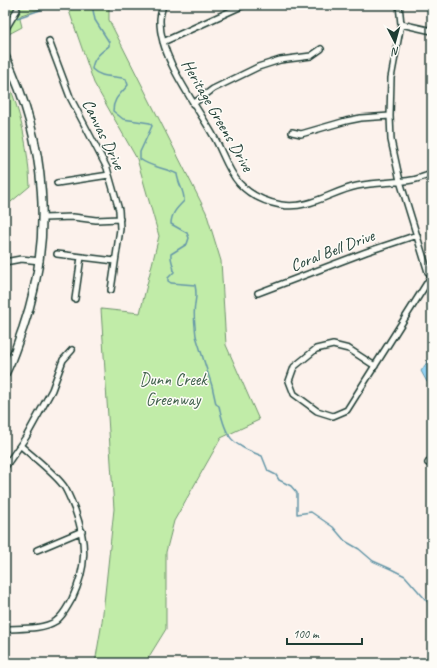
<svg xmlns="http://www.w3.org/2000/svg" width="437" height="668" viewBox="0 0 437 668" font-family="Caveat,sans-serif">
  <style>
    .green { fill: #c1eca8; stroke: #70946e }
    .water { fill: #93d3f5; stroke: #6597a8 }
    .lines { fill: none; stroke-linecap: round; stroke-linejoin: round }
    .stream { stroke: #6597a8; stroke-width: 1.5 }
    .street-casing { stroke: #1f3d34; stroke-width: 8 }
    .secondary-casing { stroke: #1f3d34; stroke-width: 10 }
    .street { stroke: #fdfcf7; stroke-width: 5 }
    .secondary { stroke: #fdfcf7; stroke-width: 7 }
    .labels { text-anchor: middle; stroke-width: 3; stroke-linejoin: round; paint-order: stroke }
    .street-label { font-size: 17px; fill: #1f3d34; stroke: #fdfcf7 }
    .park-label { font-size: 17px; fill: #3f604b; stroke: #fdfcf7 }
  </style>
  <rect width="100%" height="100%" fill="#fcf2ec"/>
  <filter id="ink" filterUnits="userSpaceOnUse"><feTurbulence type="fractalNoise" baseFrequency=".025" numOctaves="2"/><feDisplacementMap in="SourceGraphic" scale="8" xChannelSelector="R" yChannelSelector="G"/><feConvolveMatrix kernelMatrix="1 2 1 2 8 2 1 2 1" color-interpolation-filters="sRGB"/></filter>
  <g filter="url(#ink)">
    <path class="green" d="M5 5H52L21 15 20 19 22 27 7 35 5 39Z
      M67 5H109V20L206 212 221 261 226 345 259 420 221 438 174 521 166 552V629L145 663H95L102 622 114 509 101 309 140 313 159 236 137 159 94 83Z
      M5 75C21 111 28 147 30 186L5 207Z"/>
    <path class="water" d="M432 355V383L427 382 421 371Z"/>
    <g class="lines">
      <path class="stream" d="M92 5 95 20 109 42V46C100 53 93 58 92 69 102 79 114 75 126 79L128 85C121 94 113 98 113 111L123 119 150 123 152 126 140 152V159C150 167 165 168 177 174 178 184 185 192 184 201 177 208 171 214 171 224L187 233 189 238 187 244 171 254C170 260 174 265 174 272L168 278V281L171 283 195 285C197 295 196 295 195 304 193 314 195 326 196 336L212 386 216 404 219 406C226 439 231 444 262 456L268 471 276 475 279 480 291 486 297 493V514L311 512 333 527 345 541 359 549 373 561 391 569 405 576 432 607
        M14 19 55 5"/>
      <defs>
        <path id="street" d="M163 5C162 10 160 15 160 20 159 57 195 103 213 135 222 150 227 169 239 183 250 195 265 202 281 205 309 210 332 191 357 186 375 182 394 183 412 180 418 179 425 176 432 174
          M399 5 401 24 391 78 390 116 391 140 400 181 428 272 432 275
          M401 24 432 31
          M5 30 17 10
          M49 41 70 97 107 168 119 210 120 229 111 290
          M163 42 244 5
          M193 104 213 89 258 67 280 60 311 56 321 49
          M292 132 301 134 346 121 361 118 390 116
          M57 183 109 175
          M43 218 73 217 96 220 120 219
          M57 254 115 261
          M5 262 21 259 40 261
          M258 293 366 252 417 235
          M75 299 81 257
          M375 366 349 349 333 345 316 349 294 367 289 381 294 394 317 411 333 416 347 410 432 275
          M428 463 432 457
          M5 467 26 437 52 390 63 360 72 350
          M37 550 82 531
          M5 629C21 628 42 630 56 621 64 615 67 607 72 599 87 567 87 543 75 510 72 503 69 495 65 488 58 476 32 456 21 446"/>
        <path id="secondary" d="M5 56C47 143 54 238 23 328 17 344 13 359 5 374"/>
      </defs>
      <use href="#street" class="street-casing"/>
      <use href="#secondary" class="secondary-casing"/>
      <use href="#street" class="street"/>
      <use href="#secondary" class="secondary"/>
    </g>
  </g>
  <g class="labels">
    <g class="street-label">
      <text transform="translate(218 115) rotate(60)" y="6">Heritage Greens Drive</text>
      <text transform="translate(104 134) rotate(64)" y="6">Canvas Drive</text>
      <text transform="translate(332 250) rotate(-21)" y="6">Coral Bell Drive</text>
    </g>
    <g class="park-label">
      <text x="173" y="385">Dunn Creek<tspan x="173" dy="20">Greenway</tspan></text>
    </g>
  </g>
  <rect width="437" height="668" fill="none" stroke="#fdfcf7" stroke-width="20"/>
  <rect x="10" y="10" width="417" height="648" fill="none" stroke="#1f3d34" stroke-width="1.5" filter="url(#ink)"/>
  <g transform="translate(395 42) rotate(174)" stroke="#fdfcf7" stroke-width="3" paint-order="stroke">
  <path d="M0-3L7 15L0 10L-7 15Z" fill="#1f3d34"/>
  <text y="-6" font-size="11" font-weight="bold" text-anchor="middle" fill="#1f3d34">N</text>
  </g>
  <path d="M287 638v6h75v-6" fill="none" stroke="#1f3d34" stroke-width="2"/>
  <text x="293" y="638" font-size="12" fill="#1f3d34" stroke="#fdfcf7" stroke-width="3" paint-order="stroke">100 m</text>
</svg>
